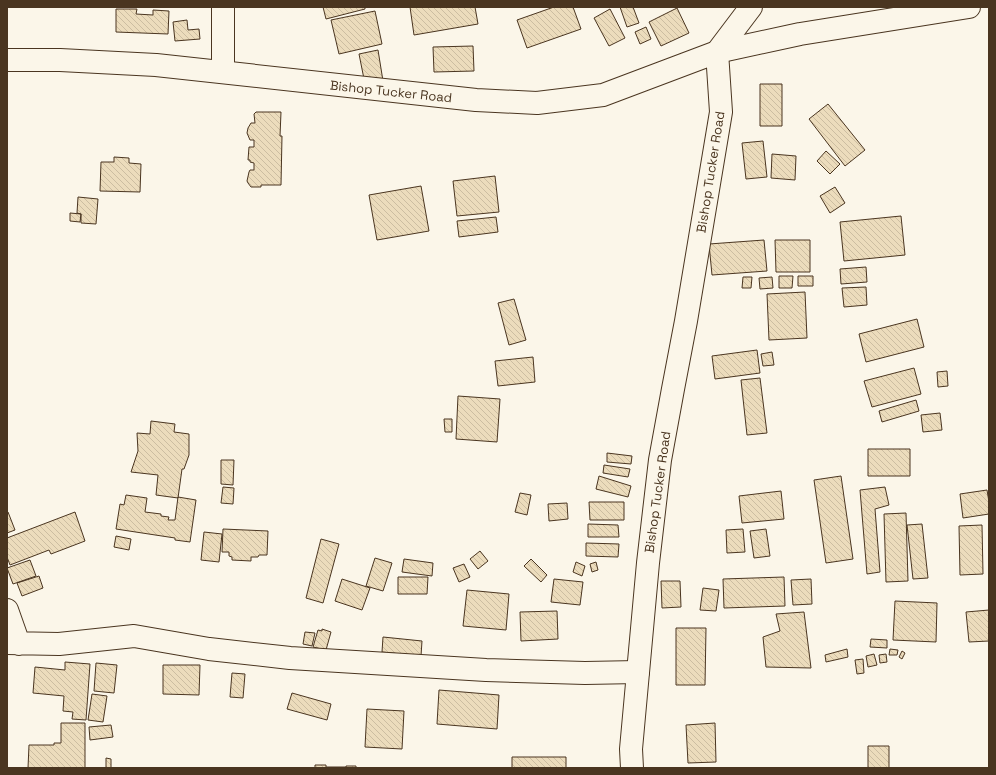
<svg xmlns="http://www.w3.org/2000/svg" width="996" height="775" viewBox="0 0 996 775" font-family="'Space Grotesk',sans-serif">
  <style>
    .building { fill: url(#building-back-hatch); stroke: #4a3520 }
    .lines { fill: none; stroke-linecap: round; stroke-linejoin: round }
    .minor-casing { stroke: #4a3520; stroke-width: 24 }
    .major-casing { stroke: #4a3520; stroke-width: 24 }
    .minor { stroke: #fbf6e9; stroke-width: 22 }
    .major { stroke: #fbf6e9; stroke-width: 22 }
    .labels { text-anchor: middle; stroke-width: 3; stroke-linejoin: round; paint-order: stroke }
    .street-label { font-size: 13px; fill: #4a3520; stroke: #fbf6e9 }
  </style>
  <defs>
    <pattern id="building-back-hatch" width="6" height="6" patternUnits="userSpaceOnUse"><rect width="6" height="6" fill="#ecdcbc"/><path d="M-1 5l2 2M0 0l6 6M5-1l2 2" fill="none" stroke="#ccbda1"/></pattern>
  </defs>
  <rect width="100%" height="100%" fill="#fbf6e9"/>
  <path class="building" d="M323 7H365V9L326 19Z
    M410 7H475L478 24 414 35Z
    M554 7H573L581 29 527 48 517 20Z
    M620 7H633L639 23 627 27Z
    M677 8 689 33 661 46 649 22Z
    M116 9H137L136 14 153 15V10L169 11 168 34 116 32Z
    M610 9 625 38 609 46 594 18Z
    M375 11 382 44 339 54 331 20Z
    M187 20 188 30 199 29 200 39 175 41 173 22Z
    M646 27 651 39 640 44 635 32Z
    M473 46 474 71 434 72 433 47Z
    M378 50 383 81 365 84 359 54Z
    M760 84H782V126H760Z
    M828 104 865 150 845 166 809 119Z
    M256 112H281L280 136H282L281 185H261V187H251L248 183 247 181 249 172 250 170H254V163L250 162V160H248L249 147H254V140H250L247 133 248 128 251 123H255L254 114Z
    M763 141 767 177 746 179 742 143Z
    M826 151 840 164 830 174 817 161Z
    M772 154 796 156 795 180 771 178Z
    M114 157 129 158V163L141 164 140 192 100 191 101 162H114Z
    M495 176 499 212 457 216 453 181Z
    M421 186 429 231 377 240 369 195Z
    M835 187 845 203 830 213 820 196Z
    M78 197 98 199 96 224 81 223V214L77 213Z
    M70 213 81 214 80 222 70 221Z
    M901 216 905 255 844 261 840 222Z
    M496 217 498 232 459 237 457 221Z
    M764 240 767 271 712 275 709 244Z
    M775 240H810V272H776Z
    M866 267 867 282 841 284 840 269Z
    M779 276H793L792 288H779Z
    M798 276H813V286H798Z
    M743 277H752L751 288H742Z
    M772 277 773 288 760 289 759 278Z
    M866 287 867 305 844 307 842 288Z
    M805 292 807 338 769 340 767 294Z
    M514 299 526 340 509 345 498 303Z
    M917 319 924 347 866 362 859 334Z
    M757 350 760 373 715 379 712 356Z
    M772 352 774 365 763 366 761 354Z
    M533 357 535 382 498 386 495 361Z
    M914 368 921 394 872 407 864 381Z
    M947 371 948 386 938 387 937 372Z
    M760 378 767 433 747 435 741 380Z
    M458 396 500 399 497 442 456 439Z
    M916 400 919 411 882 422 879 411Z
    M940 413 942 430 923 432 921 415Z
    M444 419H452V432H445Z
    M151 421 175 424 174 432 189 434V455L184 469H182L178 498 156 495 158 475 131 472 138 451 137 433 150 434Z
    M868 449H910V476H868Z
    M607 453 632 456 631 464 607 462Z
    M221 460H234L233 485 221 484Z
    M604 465 630 469 628 477 603 473Z
    M599 476 631 486 628 497 596 489Z
    M841 476 853 559 826 563 814 480Z
    M223 487 234 488 233 504 221 503Z
    M885 487 889 505 875 509 880 572 867 574 860 490Z
    M987 490 989 502V514L963 518 960 494Z
    M781 491 784 519 742 523 739 496Z
    M520 493 531 495 527 515 515 512Z
    M126 495 147 498 145 512 161 514V516L169 517 168 520H175L178 497 196 500 190 542 175 540V538L116 529 120 504 124 505Z
    M589 502H624V520H590Z
    M567 503 568 519 549 521 548 504Z
    M8 512 15 530 7 533V513Z
    M75 512 85 541 51 554 49 550 10 565 7 557V538Z
    M906 513 908 581 886 582 884 514Z
    M588 524 618 525 619 537H588Z
    M922 524 928 578 913 579 907 525Z
    M982 525 983 574 960 575 959 526Z
    M223 529 268 531 267 555H259L258 557H251V561L232 560V557L229 556V552H222Z
    M743 529 745 552 727 553 726 530Z
    M766 529 770 556 754 558 750 531Z
    M204 532 222 534 219 562 201 560Z
    M116 536 131 539 129 550 114 547Z
    M321 539 339 544 323 603 306 598Z
    M586 543 619 544 618 557 586 556Z
    M480 551 488 561 478 569 470 559Z
    M375 558 392 563 383 591 366 586Z
    M404 559 433 563 432 576 402 572Z
    M531 559 547 575 541 582 524 566Z
    M30 560 36 576 13 584 7 568Z
    M576 562 585 566 582 576 573 572Z
    M596 562 598 570 592 572 590 564Z
    M464 564 470 577 459 582 453 568Z
    M39 576 43 588 22 596 17 583Z
    M398 577H428L427 594H398Z
    M784 577 785 606 724 608 723 579Z
    M342 579 370 588 362 610 335 601Z
    M554 579 583 582 580 605 551 602Z
    M811 579 812 604 793 605 791 580Z
    M661 581H680L681 607 662 608Z
    M703 588 719 590 716 611 700 610Z
    M467 590 509 594 506 630 463 626Z
    M895 601 937 603 936 642 893 640Z
    M989 610V641L969 642 966 612Z
    M557 611 558 639 521 641 520 612Z
    M804 612 811 668 766 667 763 637 780 631 776 614Z
    M676 628H706L705 685H676Z
    M322 629 331 632 326 650 313 647 318 630 322 631Z
    M305 632 315 633 312 646 303 644Z
    M383 637 422 641 421 656 382 652Z
    M871 639 887 640V648L870 647Z
    M847 649 848 657 826 662 825 655Z
    M890 649 898 650 897 655H889Z
    M902 651 905 653 902 659 899 657Z
    M874 654 877 665 868 667 866 656Z
    M886 654 887 662 880 663 879 655Z
    M863 659 864 673 857 674 855 660Z
    M65 662 90 664 86 720 72 719 73 712 63 711 64 696 33 693 35 667 65 670Z
    M96 663 117 665 114 693 94 691Z
    M163 665H200L199 695 163 694Z
    M232 673 245 674 243 698 230 697Z
    M439 690 499 695 497 729 437 724Z
    M292 693 331 704 327 720 287 709Z
    M92 694 107 696 103 722 88 720Z
    M367 709 404 711 402 749 365 747Z
    M61 723H85V768H28L29 745H54V743H61Z
    M715 723 716 762 688 763 686 725Z
    M111 725 113 737 90 740 89 727Z
    M868 746H889V768H868Z
    M512 757H566V768H512Z
    M106 758 111 759V768H106Z
    M315 765H326V767H346V766H356V768H315Z"/>
  <g class="lines">
    <defs>
      <path id="minor" d="M717 52 800 34 969 7
        M223 72V7
        M7 610 19 644
        M7 643 59 644 134 636 209 649 290 658 486 670 585 673 638 672"/>
      <path id="major" d="M717 52 751 7
        M7 60H60L156 65 476 100 537 103 603 95 717 52
        M632 768 631 749 648 563 660 460 673 389 686 321 721 112 717 52"/>
    </defs>
    <use href="#minor" class="minor-casing"/>
    <use href="#major" class="major-casing"/>
    <use href="#minor" class="minor"/>
    <use href="#major" class="major"/>
  </g>
  <g class="labels">
    <g class="street-label">
      <text transform="translate(391 91) rotate(6)" y="5">Bishop Tucker Road</text>
      <text transform="translate(710 172) rotate(-81)" y="5">Bishop Tucker Road</text>
      <text transform="translate(657 492) rotate(-82)" y="5">Bishop Tucker Road</text>
    </g>
  </g>
  <rect width="996" height="775" fill="none" stroke="#4a3520" stroke-width="16"/>
</svg>
